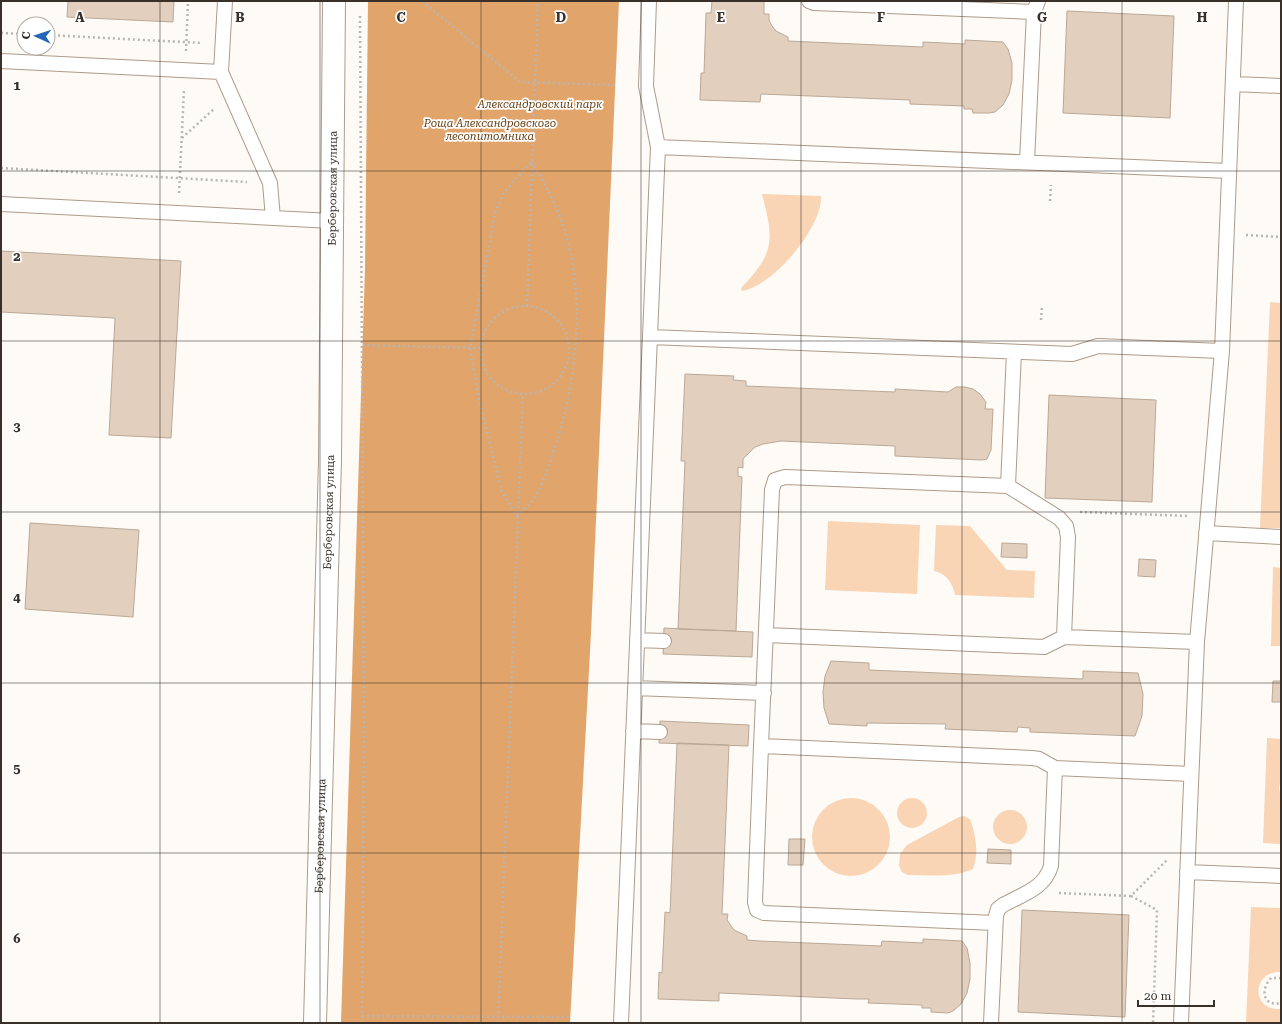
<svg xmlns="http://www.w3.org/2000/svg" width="1282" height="1024" viewBox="0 0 1282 1024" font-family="'Roboto Serif',serif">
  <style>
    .green { fill: #f9d5b5 }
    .forest { fill: #e1a56c }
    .building { fill: #e3cfbd; stroke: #bba897 }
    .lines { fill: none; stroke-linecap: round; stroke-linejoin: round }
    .service-casing { stroke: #ae9b8a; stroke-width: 16 }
    .tertiary-casing { stroke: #ae9b8a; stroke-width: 24 }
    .path { stroke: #bab5b0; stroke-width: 2.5; stroke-dasharray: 2 3; stroke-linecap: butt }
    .service { stroke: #fff; stroke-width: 14 }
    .tertiary { stroke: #fff; stroke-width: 22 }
    .grid { fill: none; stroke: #383029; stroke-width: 1; stroke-opacity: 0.55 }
    .labels { text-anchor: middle; stroke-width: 3.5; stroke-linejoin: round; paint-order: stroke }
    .park-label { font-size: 11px; font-style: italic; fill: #663e13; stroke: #fff }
    .street-label { font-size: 11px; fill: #383029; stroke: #fff }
    .grid-label { font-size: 13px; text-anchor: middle; font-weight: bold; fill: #383029; stroke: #fff; stroke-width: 3.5; stroke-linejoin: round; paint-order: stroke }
  </style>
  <rect width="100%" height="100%" fill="#fefaf6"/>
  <path class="green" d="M762 194 821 196C823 227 773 286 742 291L741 288C775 253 774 240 762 194Z
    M1270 302 1281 303V528H1260Z
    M828 521 920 525 917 594 825 590Z
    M936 525 970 526 1007 570 1035 571 1034 598 955 595C952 582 947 574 934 571Z
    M1273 567 1281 568V646H1271Z
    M1267 738 1281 739V780L1279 788 1281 797V844L1263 843Z
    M897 813a15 15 0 1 1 30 0a15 15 0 1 1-30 0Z
    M812 837a39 39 0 1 1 78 0a39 39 0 1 1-78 0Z
    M993 827a17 17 0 1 1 34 0a17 17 0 1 1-34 0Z
    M964 816 970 819C976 835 979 853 973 869 954 878 929 875 908 875L902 872 899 866 900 854 907 845 959 817Z
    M1251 907 1281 908V972C1251 971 1251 1011 1281 1009V1023H1246Z"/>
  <path class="forest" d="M368 1H619L591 633 570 1023H341L365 268Z"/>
  <path class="building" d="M68 1H174L173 22 67 17Z
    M712 1H764V14H769V20L772 26 776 31 788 37V41L923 47V42L965 44V40L1003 42 1008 49 1012 63V80L1009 94 1003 105 995 112 989 113H973L972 109H964V106L910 104V100L761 94 760 102 700 100 701 73H704L706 13H711Z
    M1067 11 1174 16 1170 118 1063 113Z
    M1 251 181 261 171 438 109 435 115 318 1 312Z
    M685 374 734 376 733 380 746 381V386L895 392V389L948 392 956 387H965L973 389 980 394 986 402 985 409H993L991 450 987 459 982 460 895 456V446L781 441 763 444 755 447 743 459V468L738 467V476L742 477 736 631 678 629 685 461H681Z
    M1049 395 1156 400 1152 502 1045 498Z
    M30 523 139 530 133 617 25 609Z
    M1002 543 1027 544V558L1001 557Z
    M1139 559 1156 560 1155 577 1138 576Z
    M664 628 753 632 752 657 663 654Z
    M831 661 869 663V670L1083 679V671L1138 673 1143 694 1142 716 1135 736 1030 732V728L1018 727 1017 732 945 729 946 724 867 723V726L829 724 824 708 823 692 825 676Z
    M1273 681H1281V702H1272Z
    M660 721 749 725 748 746 659 743Z
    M677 743 729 745 722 914H728L727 920 734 930 747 936V940L760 941 881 946 882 941 923 943V939L962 941 967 948 970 963V979L967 993 961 1004 953 1011 948 1013 931 1012V1008H922V1005L868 1003 869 999H857L719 993V1001L658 999 659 972 662 973 665 912 670 913Z
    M789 839H805L803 865H788Z
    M988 849 1011 850V864L987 863Z
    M1022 910 1129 915 1125 1017 1018 1012Z"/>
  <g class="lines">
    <defs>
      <path id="service" d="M225 1 221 72 270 183 273 218
        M809 1 814 3 1034 12
        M1 61 221 72
        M1233 84 1281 86
        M658 147 1229 171
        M1027 162 1034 12 1038 1
        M1 204 332 221
        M650 337 1072 354 1098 346 1222 351
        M1008 486 1059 518 1066 526 1068 537 1064 637 1197 642
        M1206 533 1281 537
        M766 635 1044 647 1064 637
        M637 640 664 641
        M635 688 764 693
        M633 731 660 732
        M761 746 772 490 775 480 785 477 1008 486 1014 352
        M1187 872 1281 876
        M995 923 764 913 757 910 755 902 761 746 1032 758 1039 759 1055 768
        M621 1023 658 147 646 86 649 1
        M991 1023 996 916 998 909 1003 905C1023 894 1044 889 1051 866L1055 768 1191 774
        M1181 1023 1197 642 1222 351 1236 1"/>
      <g id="tertiary">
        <path id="s1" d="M315 1023 330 460 334 1"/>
      </g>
    </defs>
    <use href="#service" class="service-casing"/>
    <use href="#tertiary" class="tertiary-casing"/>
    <path class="path" d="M422 1 520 82 617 85
      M360 16 364 718 362 1023
      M1 33 24 34
      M48 35 202 43
      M186 51 188 1
      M182 138 215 108
      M531 162C547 186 559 210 567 238 586 310 575 388 552 456 547 469 541 491 532 501 528 506 522 511 517 516L502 492 479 400 470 349 496 210 505 191Z
      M1 168 247 182
      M179 193 184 90
      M1050 201 1051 185
      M1246 235 1281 237
      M527 306 538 1
      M481 350a44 44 0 1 1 88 0a44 44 0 1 1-88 0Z
      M1041 320 1042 305
      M363 345 481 348
      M1080 512 1189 516
      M1059 893 1131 896 1167 860
      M1131 896 1157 910 1153 1023
      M1281 978H1271C1260 990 1263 1007 1281 1003
      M362 1016 571 1017
      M498 1023 523 394"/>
    <use href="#service" class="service"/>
    <use href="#tertiary" class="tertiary"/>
  </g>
  <path class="grid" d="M160 1V1023M320 1V1023M481 1V1023M641 1V1023M801 1V1023M962 1V1023M1122 1V1023M1 171H1281M1 341H1281M1 512H1281M1 683H1281M1 853H1281"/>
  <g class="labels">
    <g class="park-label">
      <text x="540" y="108">Александровский парк</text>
      <text x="490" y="127">Роща Александровского<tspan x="490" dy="13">лесопитомника</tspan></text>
    </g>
    <g class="street-label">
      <text dy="4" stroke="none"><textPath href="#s1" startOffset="835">Берберовская улица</textPath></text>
      <text dy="4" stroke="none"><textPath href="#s1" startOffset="511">Берберовская улица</textPath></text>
      <text dy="4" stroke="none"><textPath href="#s1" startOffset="187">Берберовская улица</textPath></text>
    </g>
  </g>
  <g class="grid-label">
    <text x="80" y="22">A</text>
    <text x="240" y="22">B</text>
    <text x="401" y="22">C</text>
    <text x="561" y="22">D</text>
    <text x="721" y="22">E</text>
    <text x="881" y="22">F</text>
    <text x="1042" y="22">G</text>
    <text x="1202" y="22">H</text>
    <text x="17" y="90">1</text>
    <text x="17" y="261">2</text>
    <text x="17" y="431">3</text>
    <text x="17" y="602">4</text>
    <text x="17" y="773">5</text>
    <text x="17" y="943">6</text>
  </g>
  <rect width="1282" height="1024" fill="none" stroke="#383029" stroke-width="4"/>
  <g transform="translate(36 36) rotate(273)"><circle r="19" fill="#ffffff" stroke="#afaca9"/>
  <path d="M0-3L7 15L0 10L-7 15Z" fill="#2366b7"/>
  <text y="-6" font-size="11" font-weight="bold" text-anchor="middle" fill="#383029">С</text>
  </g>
  <path d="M1138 1000v6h76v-6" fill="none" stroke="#383029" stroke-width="2"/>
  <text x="1144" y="1000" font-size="12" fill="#383029" stroke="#ffffff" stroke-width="3" paint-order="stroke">20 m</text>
</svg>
